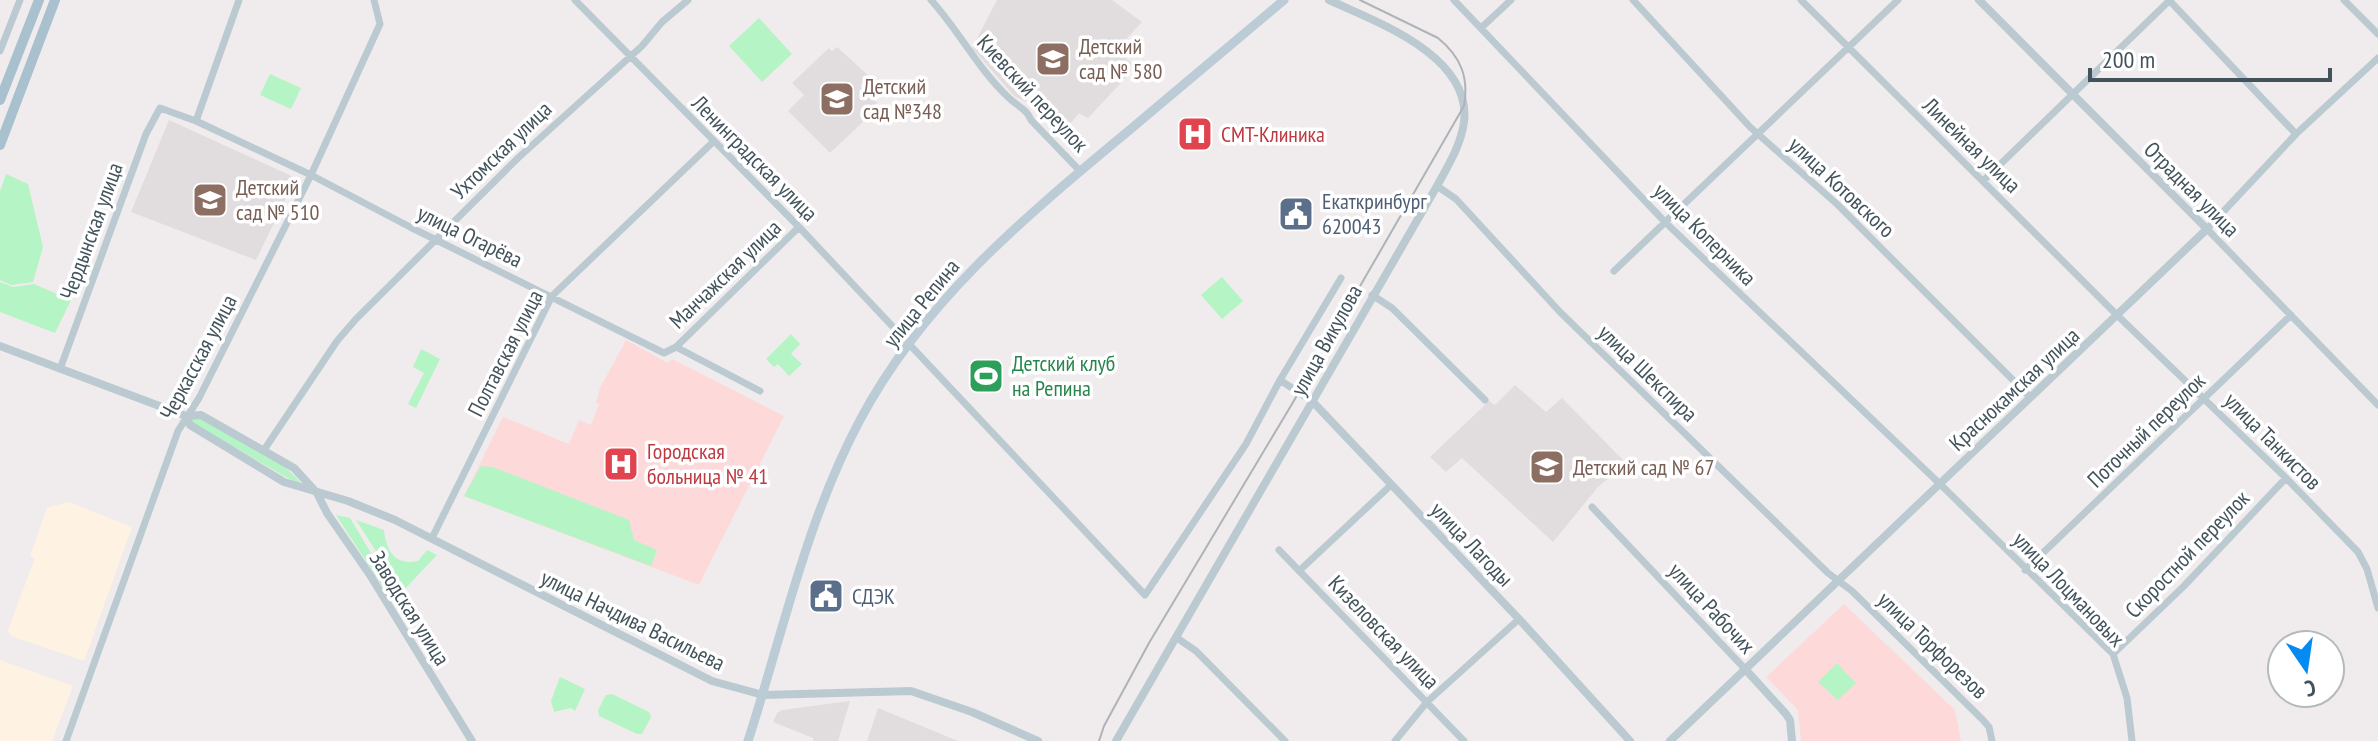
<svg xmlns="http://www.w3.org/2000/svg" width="2378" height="741" viewBox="0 0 2378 741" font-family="'PT Sans Narrow',sans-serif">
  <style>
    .commercial { fill: #fef2e2 }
    .education { fill: #e1dddf }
    .medical { fill: #fed9da }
    .green { fill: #b5f4c5 }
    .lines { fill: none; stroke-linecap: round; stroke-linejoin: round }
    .minor { stroke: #bbcad1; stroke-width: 7 }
    .tertiary { stroke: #bbcad1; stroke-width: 8 }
    .secondary { stroke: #bbccd6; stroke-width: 9 }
    .primary { stroke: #a9c1cf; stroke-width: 10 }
    .tram { stroke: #aeb3b8; stroke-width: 2 }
    .labels { text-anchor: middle; stroke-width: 7; stroke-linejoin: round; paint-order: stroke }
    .education-label { font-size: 22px; fill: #785e54; stroke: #fff; text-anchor: start }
    .street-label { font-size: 22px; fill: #43535c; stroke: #fff }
    .health-label { font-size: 22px; fill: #be3a42; stroke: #fff; text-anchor: start }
    .service-label { font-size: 22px; fill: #4e5e75; stroke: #fff; text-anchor: start }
    .leisure-label { font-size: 22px; fill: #27864d; stroke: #fff; text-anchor: start }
  </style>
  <rect width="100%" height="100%" fill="#f0eced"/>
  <path class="commercial" d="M69 502 132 527 84 661 11 636 8 630 35 558 30 556 47 508Z
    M0 660 73 686 52 741H0Z"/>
  <path class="education" d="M997 0H1112L1142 22 1116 50 1136 67 1088 118 1079 113 1071 123 1014 96 972 48Z
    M837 47 869 76 860 86 877 103 863 117 865 120 830 153 788 111 804 95 792 83 829 48 832 51Z
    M169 120 296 178 256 260 131 212Z
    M1515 385 1546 412 1562 398 1626 463 1598 487 1553 542 1462 458 1446 472 1430 457 1489 401 1495 405Z
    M850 701 838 741H813V738L773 722 777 713 782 710Z
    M878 708 958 741H867Z"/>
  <path class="medical" d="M626 340 668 363 672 359 784 416 699 585 464 496 503 417 569 444 579 420 591 425 599 404 596 403 600 388Z
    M1844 604 1955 710 1961 741H1801L1798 710 1766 677Z"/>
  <path class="green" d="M759 18 792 54 762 82 729 46Z
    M270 74 301 88 291 109 260 95Z
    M6 174 28 184 43 247 33 282 11 285 0 280V191Z
    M1222 277 1243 301 1222 319 1201 295Z
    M0 282 13 287 34 284 71 300 55 333 0 312Z
    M791 334 800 344 791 354 802 364 789 376 778 364 774 367 766 359Z
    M421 349 440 359 416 408 408 404 424 373 413 367Z
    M197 417C227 430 286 460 305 488L192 423V419Z
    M481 466 493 467 629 520 634 540 657 550 651 566 464 496Z
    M336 515 350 518 403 606 397 609Z
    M356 520 384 530C386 551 395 566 418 561L427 550 437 555 402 592Z
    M1837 663 1856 683 1838 700 1818 682Z
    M560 677 585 689 575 711 571 708 554 712 551 701Z
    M612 694 649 712 651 717 642 734H637L599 716 598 710 606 695Z"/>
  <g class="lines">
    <path class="minor" d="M575 0 799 227 1145 595 1246 444 1280 380 1341 278
      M931 0C959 31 978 69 1009 98 1017 106 1027 109 1031 120L1080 171
      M1454 0 1665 222 1940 484 2113 654 2127 698 2132 741
      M1633 0 1750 127 1838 205 2030 397
      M1801 0 2118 316 2286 478 2358 552 2367 569 2378 608
      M2169 0 2296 134
      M2344 0 2378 34
      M1481 28 1511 0
      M0 51 20 0
      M2378 58 2296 134 2207 229 2378 405
      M196 121 239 0
      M1983 181 2170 0
      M1437 186 1456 199 1560 312 1828 573 1852 591 1983 720 1989 727 1992 741
      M1614 271 1898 0
      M1372 295 1392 308 1485 400
      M676 347 760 391
      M60 369 146 134 160 108 196 121 311 175 410 227 664 353 676 347 799 227
      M1280 380 1313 402
      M264 450 337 341 356 319 518 158 642 46 662 22 688 0
      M1592 507 1746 670
      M432 538 552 296 713 142
      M1279 550 1464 741
      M2025 570 2291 315
      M1299 571 1391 485
      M1177 638 1196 651 1285 741
      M2113 654 2184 586 2286 478
      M66 741 178 431 199 398 311 175 380 24 374 0
      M1395 741 1427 702 1519 619"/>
    <path class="tertiary" d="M0 346 186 416 201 415 294 468 317 493 327 513 370 575 472 741
      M1313 402 1519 619 1630 741
      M186 416 190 425 284 482 348 501 395 520 712 681 763 695 911 691 972 712 1038 741
      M1746 670 1786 714 1790 720 1792 741
      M1116 741 1437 186C1448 166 1461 145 1464 122 1472 56 1377 22 1329 0
      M1670 741 2207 229 1979 0"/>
    <path class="secondary" d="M748 741C783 633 806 521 860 420 923 301 1024 218 1126 133 1179 89 1231 44 1284 0"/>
    <path class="primary" d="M0 100 39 0
      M0 145 55 0"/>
    <path class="tram" d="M1099 741 1104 726 1149 643 1292 404 1464 106C1469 77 1461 57 1438 38L1360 0"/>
  </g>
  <defs>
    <symbol id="school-square" viewBox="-11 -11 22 22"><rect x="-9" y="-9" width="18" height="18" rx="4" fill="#8d6e63" stroke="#fff"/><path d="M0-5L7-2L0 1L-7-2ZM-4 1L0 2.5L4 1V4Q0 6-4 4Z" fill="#fff"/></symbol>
    <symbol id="hospital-square" viewBox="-11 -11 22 22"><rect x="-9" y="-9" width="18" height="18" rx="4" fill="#e0444e" stroke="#fff"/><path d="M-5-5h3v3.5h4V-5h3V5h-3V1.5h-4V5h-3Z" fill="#fff"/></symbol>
    <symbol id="civic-square" viewBox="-11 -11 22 22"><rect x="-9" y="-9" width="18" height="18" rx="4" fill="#5c6f8a" stroke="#fff"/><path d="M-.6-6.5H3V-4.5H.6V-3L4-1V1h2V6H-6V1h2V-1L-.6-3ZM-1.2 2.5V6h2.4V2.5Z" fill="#fff"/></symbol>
    <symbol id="stadium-square" viewBox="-11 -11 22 22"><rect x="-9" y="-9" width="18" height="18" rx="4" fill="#2e9e5b" stroke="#fff"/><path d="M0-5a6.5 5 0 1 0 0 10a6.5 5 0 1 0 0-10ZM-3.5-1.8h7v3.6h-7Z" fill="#fff"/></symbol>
  </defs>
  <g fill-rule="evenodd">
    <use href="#school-square" x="1033" y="39" width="40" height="40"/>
    <use href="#school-square" x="817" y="79" width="40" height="40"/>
    <use href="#hospital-square" x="1175" y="114" width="40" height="40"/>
    <use href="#school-square" x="190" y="180" width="40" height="40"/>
    <use href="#civic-square" x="1276" y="194" width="40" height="40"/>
    <use href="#stadium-square" x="966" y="356" width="40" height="40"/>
    <use href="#hospital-square" x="601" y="444" width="40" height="40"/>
    <use href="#school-square" x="1527" y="447" width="40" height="40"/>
    <use href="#civic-square" x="806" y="576" width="40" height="40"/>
  </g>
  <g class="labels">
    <g class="education-label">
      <text x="1079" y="54">Детский<tspan x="1079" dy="25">сад № 580</tspan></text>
      <text x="863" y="94">Детский<tspan x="863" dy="25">сад №348</tspan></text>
      <text x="236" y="195">Детский<tspan x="236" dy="25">сад № 510</tspan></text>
      <text x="1573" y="475">Детский сад № 67</text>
    </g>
    <g class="street-label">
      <text transform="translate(1033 93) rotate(47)" y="8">Киевский переулок</text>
      <text transform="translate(1972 145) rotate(44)" y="8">Линейная улица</text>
      <text transform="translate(501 150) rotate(-44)" y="8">Ухтомская улица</text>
      <text transform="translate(755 158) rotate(45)" y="8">Ленинградская улица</text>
      <text transform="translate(1842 187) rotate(43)" y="8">улица Котовского</text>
      <text transform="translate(2192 189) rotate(45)" y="8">Отрадная улица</text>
      <text transform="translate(91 231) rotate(-70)" y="8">Чердынская улица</text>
      <text transform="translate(1705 234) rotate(45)" y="8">улица Коперника</text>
      <text transform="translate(470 236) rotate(26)" y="8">улица Огарёва</text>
      <text transform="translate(725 274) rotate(-44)" y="8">Манчажская улица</text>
      <text transform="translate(921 303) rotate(-51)" y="8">улица Репина</text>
      <text transform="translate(1326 340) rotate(-61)" y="8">улица Викулова</text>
      <text transform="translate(505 353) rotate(-63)" y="8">Полтавская улица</text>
      <text transform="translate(198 357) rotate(-62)" y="8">Черкасская улица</text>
      <text transform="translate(1648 373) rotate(44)" y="8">улица Шекспира</text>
      <text transform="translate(2014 389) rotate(-43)" y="8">Краснокамская улица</text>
      <text transform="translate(2146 430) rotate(-44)" y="8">Поточный переулок</text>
      <text transform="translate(2273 441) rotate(45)" y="8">улица Танкистов</text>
      <text transform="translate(1472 544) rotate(46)" y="8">улица Лагоды</text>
      <text transform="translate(2187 554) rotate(-46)" y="8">Скоростной переулок</text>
      <text transform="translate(2069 589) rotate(46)" y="8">улица Лоцмановых</text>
      <text transform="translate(410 608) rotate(58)" y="8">Заводская улица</text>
      <text transform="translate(1712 608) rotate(47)" y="8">улица Рабочих</text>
      <text transform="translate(633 620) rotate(26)" y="8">улица Начдива Васильева</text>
      <text transform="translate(1384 632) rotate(46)" y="8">Кизеловская улица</text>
      <text transform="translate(1933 645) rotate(44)" y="8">улица Торфорезов</text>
    </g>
    <g class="health-label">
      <text x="1221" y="142">СМТ-Клиника</text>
      <text x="647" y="459">Городская<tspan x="647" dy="25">больница № 41</tspan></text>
    </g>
    <g class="service-label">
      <text x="1322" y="209">Екаткринбург<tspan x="1322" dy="25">620043</tspan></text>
      <text x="852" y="604">СДЭК</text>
    </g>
    <g class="leisure-label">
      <text x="1012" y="371">Детский клуб<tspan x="1012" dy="25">на Репина</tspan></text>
    </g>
  </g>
  <g transform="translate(2306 669) rotate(167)"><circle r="38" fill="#ffffff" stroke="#b4babe" stroke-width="2"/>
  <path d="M0-6L14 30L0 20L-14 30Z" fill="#058af2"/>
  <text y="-12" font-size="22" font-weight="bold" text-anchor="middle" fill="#43535c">С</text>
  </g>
  <path d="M2090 68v12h240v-12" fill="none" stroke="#43535c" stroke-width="4"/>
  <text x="2102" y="68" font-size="24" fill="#43535c" stroke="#ffffff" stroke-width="6" paint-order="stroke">200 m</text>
</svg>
